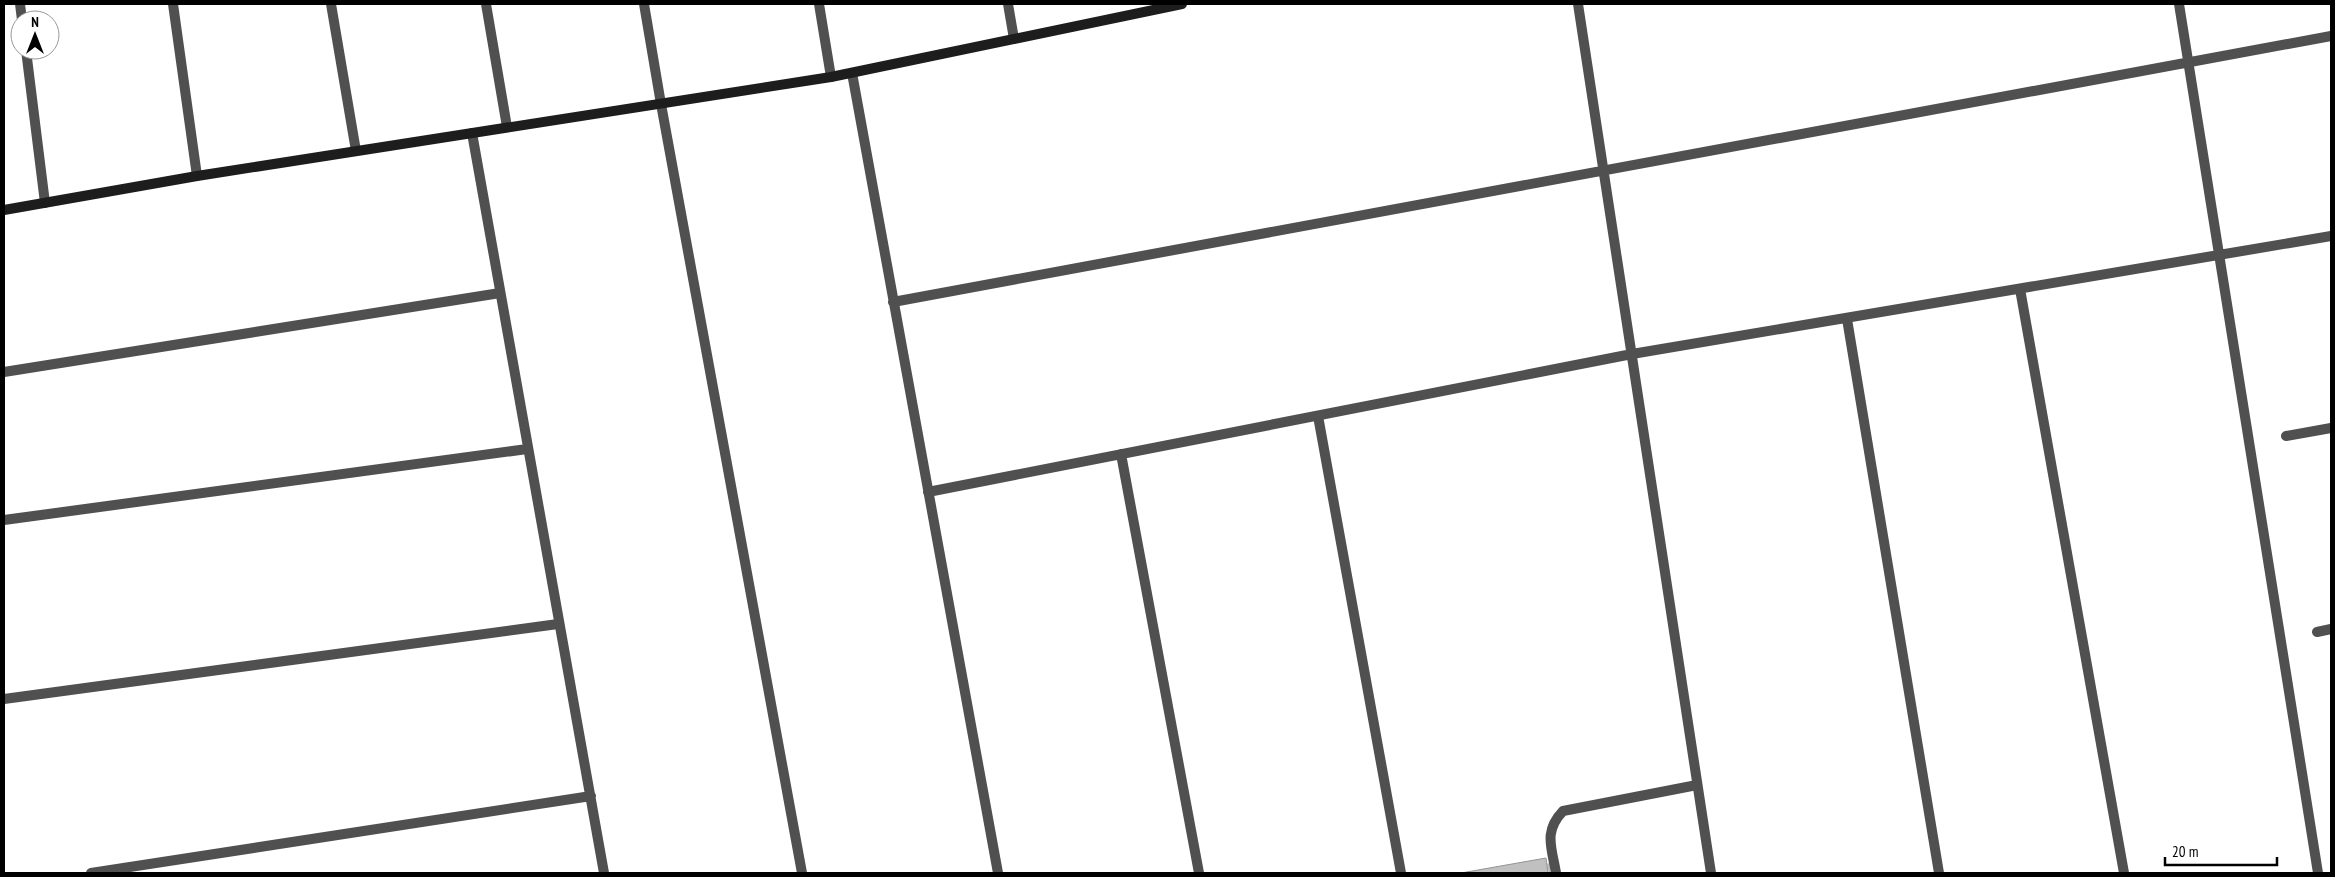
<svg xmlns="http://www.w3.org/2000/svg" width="2335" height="877" viewBox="0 0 2335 877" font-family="'PT Sans Narrow',sans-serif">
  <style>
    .building { fill: #c0c0c0; stroke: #949494; filter: url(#shadow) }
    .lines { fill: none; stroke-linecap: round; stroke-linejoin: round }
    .lane { stroke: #505050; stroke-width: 10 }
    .street { stroke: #505050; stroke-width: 10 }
    .secondary { stroke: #1d1d1d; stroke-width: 10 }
  </style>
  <defs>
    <filter id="shadow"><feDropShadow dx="3" dy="5.5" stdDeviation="0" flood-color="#0004"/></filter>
  </defs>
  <rect width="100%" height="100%" fill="#fff"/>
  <path class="building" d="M1546 858 1548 873H1461Z"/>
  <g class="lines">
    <path class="lane" d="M1556 873C1552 848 1543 832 1563 811L1697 785"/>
    <path class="street" d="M20 4 22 20
      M173 4 197 176
      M331 4 356 151
      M486 4 507 127
      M644 4 661 104 802 873
      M819 4 831 77
      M1008 4 1014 39
      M1578 4 1711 873
      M2179 4 2318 873
      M26 50 45 203
      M852 73 998 873
      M472 133 604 873
      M2020 289 2124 873
      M893 302 2331 36
      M1847 319 1939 873
      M4 372 500 293
      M1318 416 1401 873
      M2286 436 2331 428
      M1121 454 1199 873
      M928 492 1632 354 2331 236
      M4 520 527 449
      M2317 632 2331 629
      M4 699 558 624
      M91 873 591 796"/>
    <path class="secondary" d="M4 210 197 176 831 77 1182 4"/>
  </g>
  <rect width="2335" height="877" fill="none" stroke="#000000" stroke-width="10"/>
  <g transform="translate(35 35)"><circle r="24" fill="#ffffff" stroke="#999999"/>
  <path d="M0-4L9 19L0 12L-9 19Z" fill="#000000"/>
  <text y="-8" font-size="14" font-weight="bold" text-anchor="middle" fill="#000000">N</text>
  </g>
  <path d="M2165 857v8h112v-8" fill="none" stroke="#000000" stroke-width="2.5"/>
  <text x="2172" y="857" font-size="15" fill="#000000" stroke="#ffffff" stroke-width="4" paint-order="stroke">20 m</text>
</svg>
